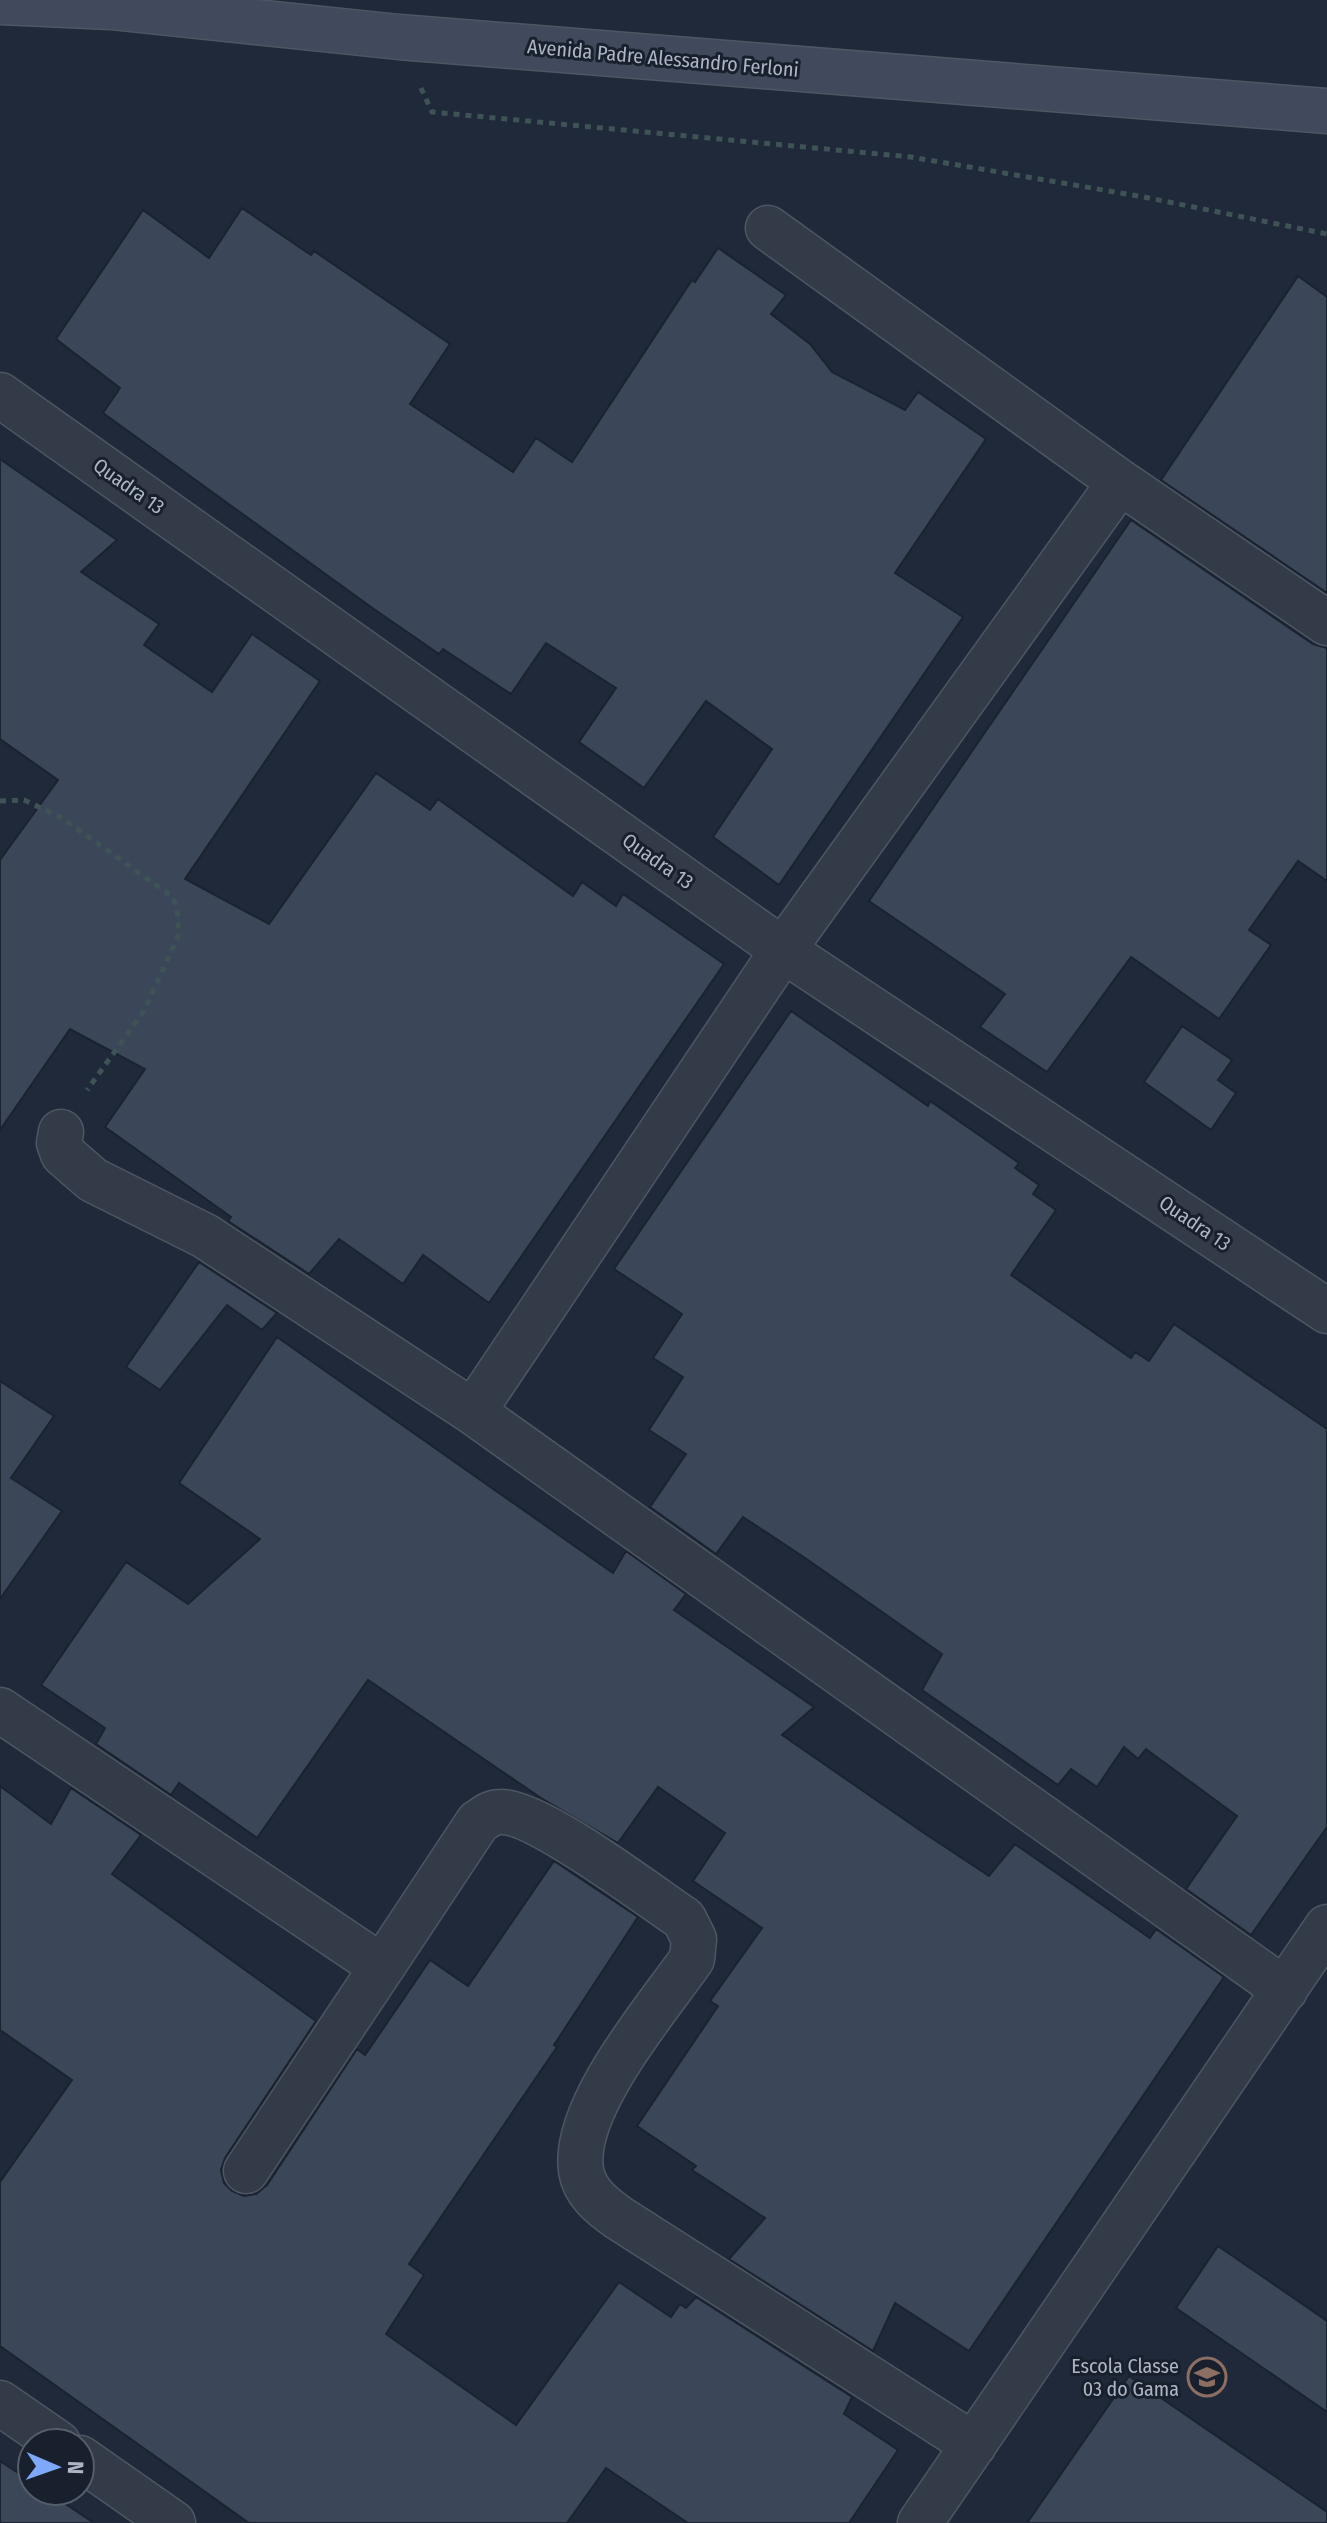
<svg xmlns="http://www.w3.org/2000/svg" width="1327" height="2523" viewBox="0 0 1327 2523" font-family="'Fira Sans Condensed',sans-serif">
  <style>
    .building { fill: #3b4759; stroke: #1b2230; stroke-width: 2 }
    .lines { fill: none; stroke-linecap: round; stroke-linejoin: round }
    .minor-casing { stroke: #4e5664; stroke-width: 47 }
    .secondary-casing { stroke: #4e5664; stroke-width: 47 }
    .path { stroke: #3f5357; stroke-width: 5; stroke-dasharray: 6 6; stroke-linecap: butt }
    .minor { stroke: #333b49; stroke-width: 44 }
    .secondary { stroke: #414a5c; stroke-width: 44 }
    .labels { text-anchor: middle; stroke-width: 6; stroke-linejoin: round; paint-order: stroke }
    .street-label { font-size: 20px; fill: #aeb6c6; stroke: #19202d }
    .poi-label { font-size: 20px; fill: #aeb6c6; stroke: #19202d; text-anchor: end }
  </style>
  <rect width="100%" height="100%" fill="#202939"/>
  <path class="building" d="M242 208 311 255 314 251 450 344 410 404 513 472 536 438 572 462 692 280 695 282 718 248 786 295 771 314 810 344 832 372 905 410 918 392 986 439 895 573 963 617 779 885 713 837 772 749 706 701 644 788 579 742 616 688 546 643 511 694 443 649 439 654 371 607 103 413 120 388 56 339 143 210 209 258Z
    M1298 276 1327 297V593L1161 480Z
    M0 459 117 540 81 572 159 624 144 645 212 692 252 634 320 681 185 879 269 924 376 773 430 810 438 799 573 896 582 882 616 906 623 894 724 964 489 1303 423 1255 403 1284 339 1239 309 1274 228 1221 231 1217 105 1127 145 1069 70 1029 0 1130V860L58 780 0 739Z
    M1131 520 1313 644 1327 648V881L1298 861 1249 930 1271 945 1219 1019 1131 957 1047 1072 980 1027 1005 994 869 901Z
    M791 1011 928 1106 930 1101 999 1149 1019 1163 1015 1168 1039 1185 1033 1194 1056 1210 1011 1275 1131 1358 1135 1352 1149 1361 1174 1324 1327 1429V1827L1251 1935 1186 1889 1237 1816 1146 1749 1138 1759 1124 1747 1097 1787 1071 1769 1058 1785 922 1690 942 1654 808 1560 743 1517 716 1554 650 1507 686 1454 649 1430 683 1377 653 1358 682 1314 614 1269Z
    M1182 1026 1232 1060 1218 1080 1236 1093 1211 1130 1144 1082Z
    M199 1262 277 1313 262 1330 227 1305 160 1390 126 1367Z
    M277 1337 613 1573 626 1551 686 1594 674 1610 814 1707 782 1735 924 1833 989 1876 1015 1844 1150 1938 1156 1929 1224 1977 969 2351 895 2303 873 2351 729 2259 765 2218 692 2170 696 2166 637 2126 718 2006 710 2001 762 1928 693 1881 725 1833 658 1787 618 1843 541 1798 368 1680 257 1838 179 1783 171 1795 96 1744 105 1728 41 1685 126 1562 188 1604 260 1539 179 1483Z
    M0 1381 54 1416 11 1478 62 1511 0 1599Z
    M0 1786 51 1824 71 1788 141 1835 112 1874 316 2021 225 2158 221 2170 224 2183 232 2191 244 2196 256 2194 267 2185 357 2049 365 2055 430 1960 468 1986 554 1861 638 1917 554 2045 557 2047 409 2264 424 2275 386 2334 516 2425 619 2282 671 2317 680 2304 686 2308 696 2297 852 2397 844 2414 898 2450 849 2523H688L606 2468 567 2523H249L0 2346V2182L72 2080 0 2030Z
    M1218 2246 1327 2321V2412L1176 2308Z
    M1129 2376 1327 2512V2523H1027Z
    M0 2461 32 2482V2491H46L94 2523H0Z"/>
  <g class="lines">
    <defs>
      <path id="minor" d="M768 228 1120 482 1327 623
        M0 395 783 950 1327 1311
        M61 1132 59 1143 63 1154 93 1180 205 1236 473 1412 1285 1990
        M473 1412 783 950 1120 482
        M0 1710 382 1967 478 1822C486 1817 491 1812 501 1812 538 1811 648 1895 684 1919L694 1939 692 1959C656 2010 572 2108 581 2170 584 2192 602 2206 619 2218L974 2445
        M246 2171 382 1967
        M0 2403 58 2443
        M80 2458 173 2523
        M920 2523 1327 1927"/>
      <path id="secondary" d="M0 2 111 7 399 37 1327 111"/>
    </defs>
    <use href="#minor" class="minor-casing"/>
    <use href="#secondary" class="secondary-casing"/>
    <path class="path" d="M421 88 432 112 911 157 1144 197 1327 234
      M0 801 24 800 62 818 170 895 177 906 179 934 144 1011 87 1090"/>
    <use href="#minor" class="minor"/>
    <use href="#secondary" class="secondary"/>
  </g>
  <defs>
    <symbol id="school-ring" viewBox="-11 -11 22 22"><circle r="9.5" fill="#19202d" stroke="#8d6e63" stroke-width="1.5"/><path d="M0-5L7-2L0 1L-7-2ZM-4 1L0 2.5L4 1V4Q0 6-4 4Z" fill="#8d6e63"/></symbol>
  </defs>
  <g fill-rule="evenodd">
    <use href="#school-ring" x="1185" y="2355" width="44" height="44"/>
  </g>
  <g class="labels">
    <g class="street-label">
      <text transform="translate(663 58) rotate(5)" y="7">Avenida Padre Alessandro Ferloni</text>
      <text transform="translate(129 486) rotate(35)" y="7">Quadra 13</text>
      <text transform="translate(658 861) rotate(35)" y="7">Quadra 13</text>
      <text transform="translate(1195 1223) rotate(34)" y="7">Quadra 13</text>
    </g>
    <g class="poi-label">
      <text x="1179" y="2373">Escola Classe<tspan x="1179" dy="23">03 do Gama</tspan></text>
    </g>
  </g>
  <g transform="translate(56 2467) rotate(92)"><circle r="38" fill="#19202d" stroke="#555c6a" stroke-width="2"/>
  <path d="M0-6L14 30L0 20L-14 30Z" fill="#7da8fb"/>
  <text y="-12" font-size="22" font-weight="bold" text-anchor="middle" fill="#aeb6c6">N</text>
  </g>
</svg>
